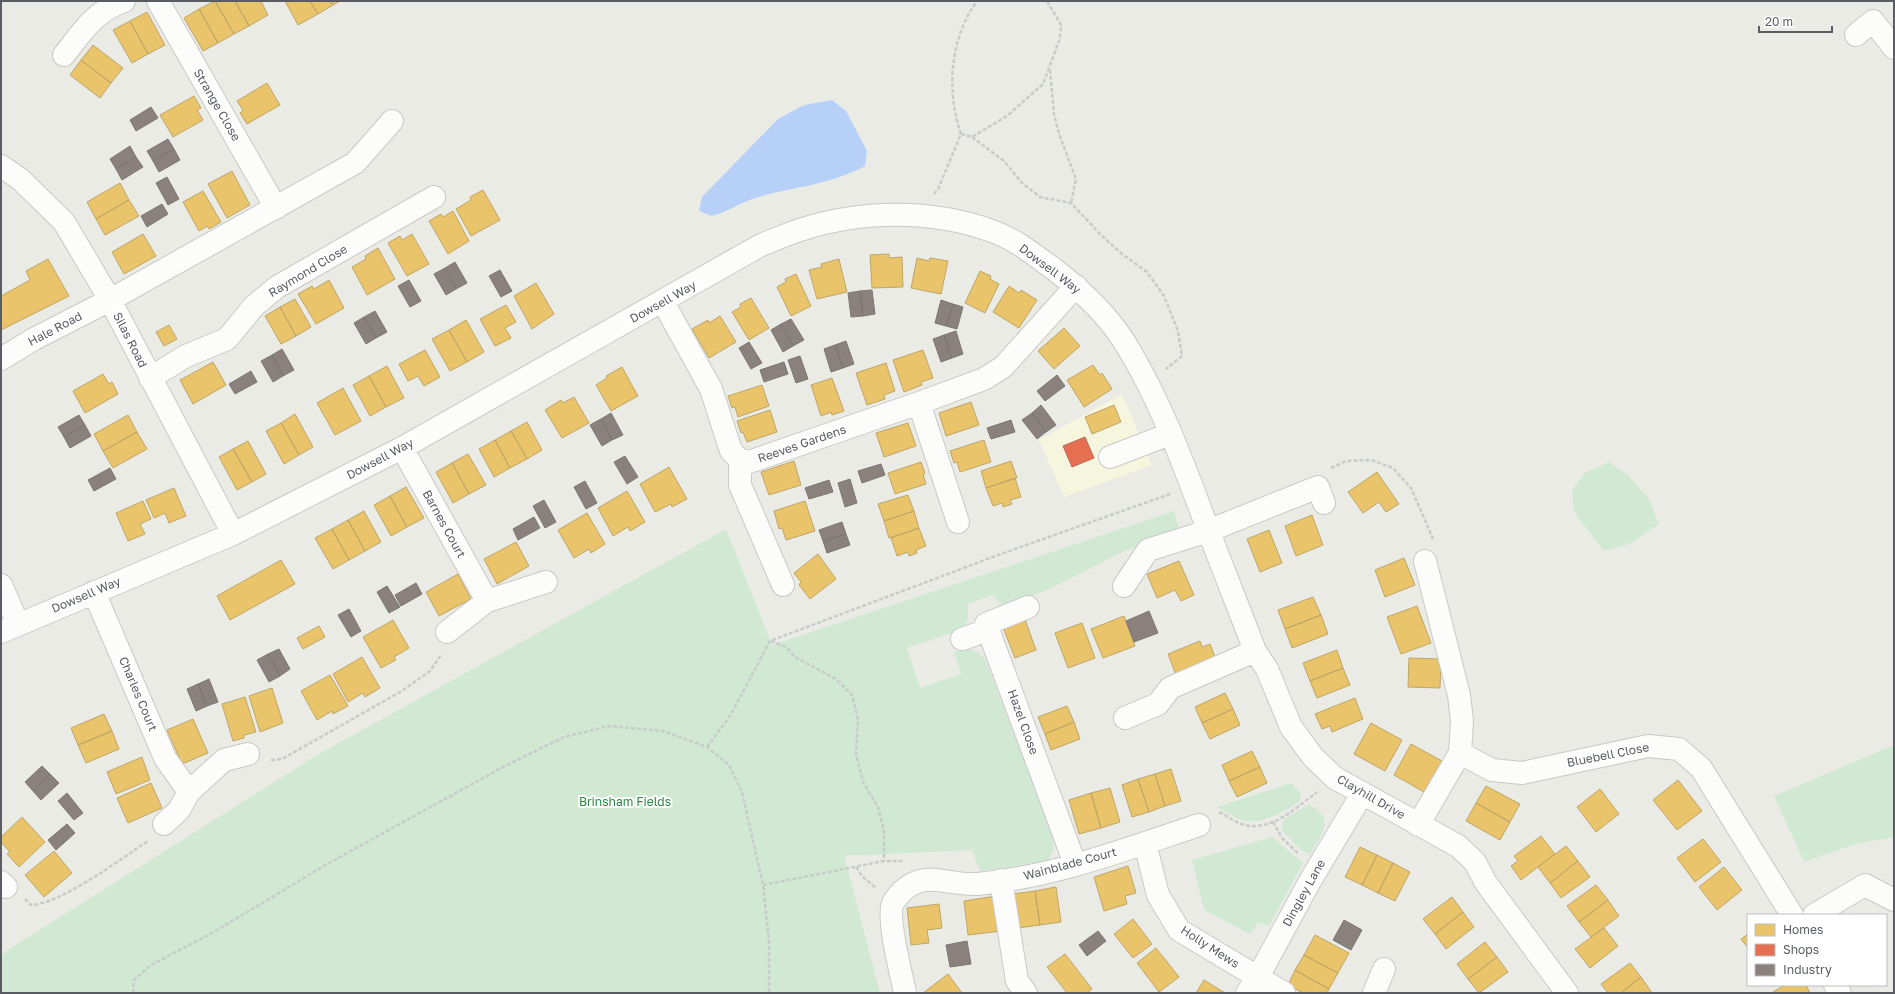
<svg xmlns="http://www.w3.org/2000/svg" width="1895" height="994" viewBox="0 0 1895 994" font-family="'Golos Text',sans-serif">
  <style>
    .commercial { fill: #f6f5dd }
    .green { fill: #d1e9d3 }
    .water { fill: #b7d0f7 }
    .homes { fill: #e9c46a; stroke: #bea568 }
    .shops { fill: #e76f51; stroke: #bd6957 }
    .industry { fill: #8a817c; stroke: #7c7675 }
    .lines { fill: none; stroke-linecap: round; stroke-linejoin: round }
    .minor-casing { stroke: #c8c9c7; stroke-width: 24 }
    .path { stroke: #c7ccca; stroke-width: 2.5; stroke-dasharray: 4 2; stroke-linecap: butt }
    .minor { stroke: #fcfcfb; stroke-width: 22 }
    .labels { text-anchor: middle; stroke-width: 4; stroke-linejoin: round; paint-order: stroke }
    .street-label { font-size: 12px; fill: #5a5c64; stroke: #fff }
    .park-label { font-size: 12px; fill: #2f8643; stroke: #fff }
  </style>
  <rect width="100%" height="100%" fill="#ebebe5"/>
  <path class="commercial" d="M1122 394 1152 465 1064 497 1039 440Z"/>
  <path class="green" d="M1609 462 1627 474 1649 499 1659 524 1630 544 1604 551 1574 512 1572 490 1586 472Z
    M1174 511 1180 532C1161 539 1140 544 1122 552 1090 567 1034 602 1001 604L992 595 968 604V618L964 629 907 648 920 688 961 674 954 652C968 647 974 649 985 659L1048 822C1052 838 1059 849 1046 862L980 871 972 850 868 855H844L880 993H1V955L14 946 317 755 726 529 772 645Z
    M1894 745V837L1856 844 1804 862 1774 796Z
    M1291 783 1301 794 1300 801C1283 812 1260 827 1239 819 1231 816 1224 810 1217 807Z
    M1309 804C1336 820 1322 833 1310 855L1300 849 1281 830 1284 819Z
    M1272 837 1303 863 1269 926 1258 922 1250 934 1204 910 1192 860Z"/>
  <path class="water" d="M832 100 846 111 867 151 865 166C831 185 791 187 755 198 740 203 727 212 712 216L699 211 702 197 778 119 804 105Z"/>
  <path class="homes" d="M215 1H235L249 26 234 34Z
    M215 1 234 34 218 43 199 9Z
    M235 1H261L268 15 249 26Z
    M285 1H310L318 14 298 25Z
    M310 1H331L333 5 318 14Z
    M331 1H340L333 5Z
    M199 9 218 43 203 51 184 18Z
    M147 12 165 45 148 54 130 21Z
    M130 21 148 54 132 63 113 30Z
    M93 45 123 68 111 83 81 60Z
    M81 60 111 83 100 98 70 75Z
    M267 83 280 105 247 124 240 113 243 110 237 101Z
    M194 96 201 108 197 110 203 120 173 137 160 115Z
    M232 171 250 205 227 218 208 184Z
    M120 183 129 200 96 219 87 202Z
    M483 190 500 220 471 236 456 209 471 200 470 197Z
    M203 191 221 222 209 229 207 226 199 231 183 202Z
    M129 200 139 216 105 235 96 219Z
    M453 211 469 241 448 254 429 221 441 214 443 217Z
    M143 234 156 256 124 274 112 252Z
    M412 234 429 264 407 276 388 243 400 236 402 240Z
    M378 248 395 279 367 295 352 267 366 259 365 256Z
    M889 254V258L902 257 903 287 872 288 870 255Z
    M917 258 929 261 930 258 948 261 941 294 911 288Z
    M48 259 69 296 1 330V296L30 280 26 271Z
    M839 259 847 292 817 299 809 270 822 267 821 264Z
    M980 271 991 276 990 279 999 284 985 313 965 303Z
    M796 274 811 306 791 316 777 287 786 282 785 279Z
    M329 280 344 308 316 324 298 294 312 286 314 289Z
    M536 283 554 314 532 329 514 296Z
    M1009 286 1019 293 1021 290 1037 300 1019 328 993 312Z
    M751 298 769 328 749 340 732 312 741 307 740 304Z
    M295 299 311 327 296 336 280 307Z
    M506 305 516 322 505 328 511 338 495 346 480 319Z
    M280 307 296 336 281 344 265 316Z
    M720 316 736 342 709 358 692 329 708 320 709 323Z
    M466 320 484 352 467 362 449 330Z
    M169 325 177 339 164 346 156 332Z
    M1064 328 1080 346 1054 369 1038 351Z
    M449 330 467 362 450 371 432 339Z
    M425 350 440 377 424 386 418 376 408 381 399 364Z
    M923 350 933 378 921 382 922 385 904 392 893 360Z
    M213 362 226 385 193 404 180 380Z
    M886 363 895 391 884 395 885 399 867 405 856 373Z
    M1093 365 1100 375 1102 373 1112 389 1084 407 1067 380Z
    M387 366 404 398 386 407 369 376Z
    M622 367 638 396 611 411 596 385 607 378 606 376Z
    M103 374 109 384 112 382 118 394 85 413 73 391Z
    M369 376 386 407 370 416 353 385Z
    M832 378 844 411 832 415 831 412 821 416 811 385Z
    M762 385 769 406 738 417 735 407 732 408 728 396Z
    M343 388 361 421 335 435 317 403Z
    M574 397 589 423 562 438 545 410 561 400 563 403Z
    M971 402 979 425 946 436 939 413Z
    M1114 405 1121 422 1092 434 1085 417Z
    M770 410 777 432 747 442 743 432 741 433 737 421Z
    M295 414 313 447 299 455 281 423Z
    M128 415 137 432 103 451 94 434Z
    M527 422 542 450 527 459 511 431Z
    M281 423 299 455 284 464 266 431Z
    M908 423 916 446 884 457 876 433Z
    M511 431 527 459 510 468 495 440Z
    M137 432 147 449 113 468 103 451Z
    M495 440 510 468 494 477 479 449Z
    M984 440 991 462 960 472 957 462 954 463 950 451Z
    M248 441 266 474 252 482 233 449Z
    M233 449 252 482 237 490 219 457Z
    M468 454 486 485 469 494 452 463Z
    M794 461 801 485 769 495 761 472Z
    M1011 461 1017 478 986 488 981 471Z
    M921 462 925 473 923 474 926 484 895 494 888 473Z
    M452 463 469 494 453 503 436 472Z
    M669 467 687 499 672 507 671 504 655 512 640 484Z
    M1377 472 1399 504 1386 512 1379 502 1363 513 1348 492Z
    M1015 478 1021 497 1010 500 1012 504 1003 507 1002 503 993 506 986 488Z
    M406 487 424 518 407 527 390 496Z
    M174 488 186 516 169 523 165 513 154 518 146 500Z
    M627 491 645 522 630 531 628 527 613 536 598 508Z
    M908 495 914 511 884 521 878 504Z
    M390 496 407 527 391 536 374 505Z
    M143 501 151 519 140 524 145 534 128 541 116 513Z
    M805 501 815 531 786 540 782 528 779 529 774 511Z
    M364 511 381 542 365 551 348 520Z
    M914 511 919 528 889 538 884 521Z
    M587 513 605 544 591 553 589 549 574 558 558 530Z
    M1312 515 1323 545 1296 556 1285 526Z
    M348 520 365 551 349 560 332 529Z
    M919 528 926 546 916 550 917 553 909 556 908 552 897 556 891 538Z
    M332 529 349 560 333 569 315 538Z
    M1269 530 1282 563 1260 572 1247 539Z
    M516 542 529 566 497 584 484 559Z
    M818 554 836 579 810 599 799 585 801 582 794 573Z
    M1404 558 1415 585 1385 597 1375 570Z
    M281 560 295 584 230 620 217 596Z
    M1179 561 1194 595 1181 601 1175 590 1157 598 1147 574Z
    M458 574 471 599 439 616 426 592Z
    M1313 597 1321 615 1285 629 1278 610Z
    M1417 606 1431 643 1401 654 1387 617Z
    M1321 615 1328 634 1292 648 1285 629Z
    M1124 616 1135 646 1103 658 1091 629Z
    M1024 617 1036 650 1015 658 1002 625Z
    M393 620 409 648 394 657 396 660 381 668 363 637Z
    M1082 623 1095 658 1068 668 1055 633Z
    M319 626 325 637 303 649 297 638Z
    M1200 641 1202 647 1210 644 1216 660 1176 675 1168 654Z
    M1337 650 1343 668 1310 681 1303 663Z
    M362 657 380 688 365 697 363 693 348 702 333 674Z
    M1409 658 1441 659 1440 688 1408 687Z
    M1343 668 1350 685 1317 698 1310 681Z
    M330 675 348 706 333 714 332 711 317 720 301 691Z
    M272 688 283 723 260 732 249 696Z
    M1225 693 1233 709 1202 723 1195 707Z
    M245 697 256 732 244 735V738L233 741 222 704Z
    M1355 698 1363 719 1332 732 1330 726 1322 729 1315 714Z
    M1067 706 1074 722 1045 734 1038 717Z
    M1233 709 1240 725 1210 739 1202 723Z
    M104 714 112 731 78 745 71 728Z
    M193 719 208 753 182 764 167 730Z
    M1074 722 1080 739 1051 750 1045 734Z
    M1371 723 1402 740 1385 771 1354 754Z
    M112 731 119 749 86 763 78 745Z
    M1411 744 1442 761 1424 792 1394 775Z
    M1252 751 1260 767 1229 781 1222 765Z
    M142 757 150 780 116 794 107 772Z
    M1260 767 1267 783 1237 797 1229 781Z
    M1171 769 1181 801 1165 806 1155 774Z
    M1155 774 1165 806 1149 812 1138 779Z
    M1138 779 1149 812 1132 817 1122 785Z
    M1678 780 1702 811 1677 830 1653 800Z
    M151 783 162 808 128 823 117 798Z
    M1486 786 1520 804 1510 822 1476 803Z
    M1110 788 1120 822 1101 828 1091 793Z
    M1600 789 1619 814 1596 832 1577 807Z
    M1091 793 1101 828 1079 834 1069 800Z
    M1476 803 1510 822 1500 840 1466 821Z
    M22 817 45 842 19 867 7 854 10 852 1 842V837Z
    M1541 836 1555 854 1521 880 1511 866 1518 861 1514 856Z
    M1703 839 1721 862 1695 882 1677 858Z
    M1566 846 1578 861 1550 883 1538 867Z
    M1360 847 1377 855 1362 885 1345 877Z
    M54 851 72 873 44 897 25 875Z
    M1377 855 1393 863 1378 893 1362 885Z
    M1578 861 1590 877 1561 898 1550 883Z
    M1393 863 1410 872 1395 901 1378 893Z
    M1128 866 1136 893 1125 896 1127 904 1104 911 1094 877Z
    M1724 867 1742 890 1717 910 1699 887Z
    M1596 885 1608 900 1579 922 1567 906Z
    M1056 887 1061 922 1040 925 1035 891Z
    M1035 891 1040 925 1018 928 1013 894Z
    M996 896 1001 931 968 935 964 901Z
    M1452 897 1463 912 1435 934 1423 919Z
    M1608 900 1619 916 1591 937 1579 922Z
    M939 904 942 928 927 930 929 943 911 945 907 908Z
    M1463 912 1474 927 1446 949 1435 934Z
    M1133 919 1152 944 1133 958 1114 934Z
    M1604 928 1618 946 1590 968 1575 949Z
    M1748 934V948L1741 939Z
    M1315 935 1349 953 1338 973 1304 955Z
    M1485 942 1497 957 1468 979 1457 964Z
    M1156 948 1179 977 1159 992 1137 963Z
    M1065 954 1092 989 1087 993H1067L1047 967Z
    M1304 955 1338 973 1329 989 1295 970Z
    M1497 957 1508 972 1479 993 1468 979Z
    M1630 963 1641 977 1621 993H1608L1601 984Z
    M1295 970 1329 989 1327 993H1303L1288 985Z
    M948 974 962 993H923Z
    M1641 977 1652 993H1621Z
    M1204 980 1225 993H1196Z
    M1785 985H1806L1810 993H1774L1773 992Z"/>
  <path class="shops" d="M1085 437 1094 458 1072 467 1063 446Z"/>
  <path class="industry" d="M151 107 158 118 136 131 130 120Z
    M168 139 174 149 153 161 147 151Z
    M130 146 136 157 116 169 110 159Z
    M174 149 180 160 159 172 153 161Z
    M136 157 143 167 122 180 116 169Z
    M167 177 179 199 168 205 156 183Z
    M162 204 168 214 147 227 141 216Z
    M455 262 467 283 456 289 445 268Z
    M445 268 456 289 446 295 434 274Z
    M500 270 512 291 501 297 489 276Z
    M409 280 421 301 410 307 398 286Z
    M872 290 875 314 863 316 860 291Z
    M860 291 863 316 851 317 848 293Z
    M941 300 953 304 946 326 935 323Z
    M953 304 963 307 957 329 946 326Z
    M375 311 387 332 376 338 364 317Z
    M364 317 376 338 366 344 354 323Z
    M791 319 804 340 793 346 781 324Z
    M781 324 793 346 783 352 771 330Z
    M956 331 963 354 952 358 944 335Z
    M944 335 952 358 941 362 933 339Z
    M846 341 854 364 843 368 835 345Z
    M749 342 762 363 751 369 739 348Z
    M835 345 843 368 831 372 824 349Z
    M282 349 294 370 283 376 272 355Z
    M272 355 283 376 273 382 261 361Z
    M800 356 808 379 796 383 788 360Z
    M784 362 788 374 764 382 760 370Z
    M251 371 257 382 235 394 229 384Z
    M1057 375 1065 386 1045 401 1037 391Z
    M1041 405 1056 425 1046 432 1032 413Z
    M611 413 623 435 612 440 601 419Z
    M1032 413 1046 432 1037 439 1022 420Z
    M79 415 85 425 64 437 58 427Z
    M601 419 612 440 602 446 590 425Z
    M1011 420 1015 432 991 439 987 428Z
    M85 425 91 436 70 448 64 437Z
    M625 456 638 477 627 484 614 462Z
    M881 464 885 475 862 483 858 471Z
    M110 468 116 479 94 491 88 480Z
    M850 479 857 503 845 507 838 483Z
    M829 480 833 492 809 499 805 488Z
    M585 481 597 503 586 509 574 487Z
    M544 500 556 522 545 528 533 506Z
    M534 517 540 528 518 540 513 529Z
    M842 522 846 534 823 541 819 530Z
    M846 534 850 545 827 553 823 541Z
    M416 583 422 594 401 606 395 595Z
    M387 586 400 607 389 613 377 592Z
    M349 609 361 631 351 637 338 615Z
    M1149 611 1158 633 1134 642 1126 621Z
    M279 649 290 669 280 676 268 654Z
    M268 654 280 676 269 682 257 660Z
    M209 679 218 702 207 706 198 684Z
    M198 684 207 706 196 711 187 689Z
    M42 766 50 774 33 791 25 782Z
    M50 774 59 783 41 800 33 791Z
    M67 793 83 813 74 820 58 801Z
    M67 824 75 833 56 850 48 840Z
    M1344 920 1362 930 1351 950 1333 940Z
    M1098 931 1106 941 1087 956 1079 945Z
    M967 941 971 964 950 967 946 945Z"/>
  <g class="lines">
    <defs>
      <path id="minor" d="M158 1 276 208
        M1856 35 1873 21 1894 48
        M64 55C83 31 95 11 124 1
        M1 166 20 179 64 222 110 300 233 534
        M663 302 711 389 731 451 740 460 749 462 919 403 984 379 1003 367 1076 286
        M1 359 34 339 110 300 355 163 392 121
        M150 378 186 356 227 339 254 306 277 287 434 197
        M919 403 958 522
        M402 448 487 601
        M1110 457 1170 434
        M740 460V485L783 585
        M1 585 18 624
        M1124 586 1148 550 1208 531 1318 487 1324 503
        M94 592 165 758 189 792
        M1028 607 986 624 1075 864
        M1 632 233 534 402 448 761 245C774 240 787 234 800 230 860 210 932 209 992 231 1015 239 1036 256 1055 270 1085 293 1113 320 1131 353 1164 409 1186 471 1209 532 1224 572 1240 611 1255 651L1267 669 1291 727 1313 757 1335 778 1458 846 1475 862 1486 883 1567 993
        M447 632 487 601 546 582
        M962 639 988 630
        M1125 718 1158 704 1170 688 1255 651
        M1460 753 1492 770 1522 773 1648 746 1679 749 1701 768 1792 915
        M164 824 179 810 189 792 224 760 248 754
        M1418 825 1460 753 1462 721 1459 695 1425 561
        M1145 843 1158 895 1179 930 1284 993
        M1001 880 1017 981 1026 993
        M1 882 6 887
        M1814 915 1865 885 1894 900
        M1835 985 1840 993
        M905 993C902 976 885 914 894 901 920 865 944 886 977 884 1053 877 1127 849 1199 825
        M1247 993 1258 977 1310 881 1362 794
        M1374 993 1384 969"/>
    </defs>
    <use href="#minor" class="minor-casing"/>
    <path class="path" d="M1050 70 1054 114 1059 134 1076 179 1071 203
      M961 134 972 137 1007 116 1043 84 1060 38 1061 25 1047 1
      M972 137 1004 161 1022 183 1040 197 1071 203 1100 234 1122 254 1147 272 1164 296 1178 331 1182 356 1166 369
      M934 194 938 189 961 134C946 91 950 38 977 1
      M1331 468 1346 461 1371 460 1393 468 1411 488 1433 539
      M771 641 786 647 795 657 836 679 852 695 858 719 856 754 863 782 878 807 884 831V861
      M707 747 730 716 770 641 998 555 1170 494
      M271 760 282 759 400 692 430 671 441 655
      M1219 813H1222C1231 819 1241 826 1252 826 1277 827 1298 806 1317 792
      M1273 822 1282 838 1299 854
      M856 867 862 876 876 888
      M763 885 884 861H904
      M25 899 31 905C61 904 122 858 148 841
      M133 993 134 980 151 965 212 933 329 863 503 767 564 737 609 726 663 731 707 747 729 765 742 792 763 885 769 941V993"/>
    <use href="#minor" class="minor"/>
  </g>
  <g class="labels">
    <g class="street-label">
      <text transform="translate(217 105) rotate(60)" y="4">Strange Close</text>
      <text transform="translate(1050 269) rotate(37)" y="4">Dowsell Way</text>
      <text transform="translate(308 271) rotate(-31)" y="4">Raymond Close</text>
      <text transform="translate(663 302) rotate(-29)" y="4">Dowsell Way</text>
      <text transform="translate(55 329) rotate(-28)" y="4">Hale Road</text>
      <text transform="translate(130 340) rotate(63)" y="4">Silas Road</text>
      <text transform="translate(802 444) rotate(-19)" y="4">Reeves Gardens</text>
      <text transform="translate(380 459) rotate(-28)" y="4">Dowsell Way</text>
      <text transform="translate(444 524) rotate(61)" y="4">Barnes Court</text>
      <text transform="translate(86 595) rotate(-23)" y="4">Dowsell Way</text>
      <text transform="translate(138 694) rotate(67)" y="4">Charles Court</text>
      <text transform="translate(1023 722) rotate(70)" y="4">Hazel Close</text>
      <text transform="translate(1608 755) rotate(-11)" y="4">Bluebell Close</text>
      <text transform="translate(1371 797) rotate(30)" y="4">Clayhill Drive</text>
      <text transform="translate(1070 864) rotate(-15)" y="4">Wainblade Court</text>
      <text transform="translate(1304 893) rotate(-61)" y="4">Dingley Lane</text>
      <text transform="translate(1210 947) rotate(33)" y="4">Holly Mews</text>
    </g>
    <g class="park-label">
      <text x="625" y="806">Brinsham Fields</text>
    </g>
  </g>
  <rect width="1895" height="994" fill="none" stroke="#5a5c64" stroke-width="4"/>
  <rect x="1747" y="914" width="140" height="72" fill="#ffffff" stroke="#bdbec1"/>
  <rect x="1755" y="924" width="20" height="12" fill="#e9c46a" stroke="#bdbec1"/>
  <text x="1783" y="934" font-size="12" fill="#5a5c64">Homes</text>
  <rect x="1755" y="944" width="20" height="12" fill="#e76f51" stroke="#bdbec1"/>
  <text x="1783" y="954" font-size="12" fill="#5a5c64">Shops</text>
  <rect x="1755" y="964" width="20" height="12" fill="#8a817c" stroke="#bdbec1"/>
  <text x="1783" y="974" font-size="12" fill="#5a5c64">Industry</text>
  <path d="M1759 26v6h73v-6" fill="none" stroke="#5a5c64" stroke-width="2"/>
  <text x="1765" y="26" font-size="12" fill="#5a5c64" stroke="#ffffff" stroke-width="3" paint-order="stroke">20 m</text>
</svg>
